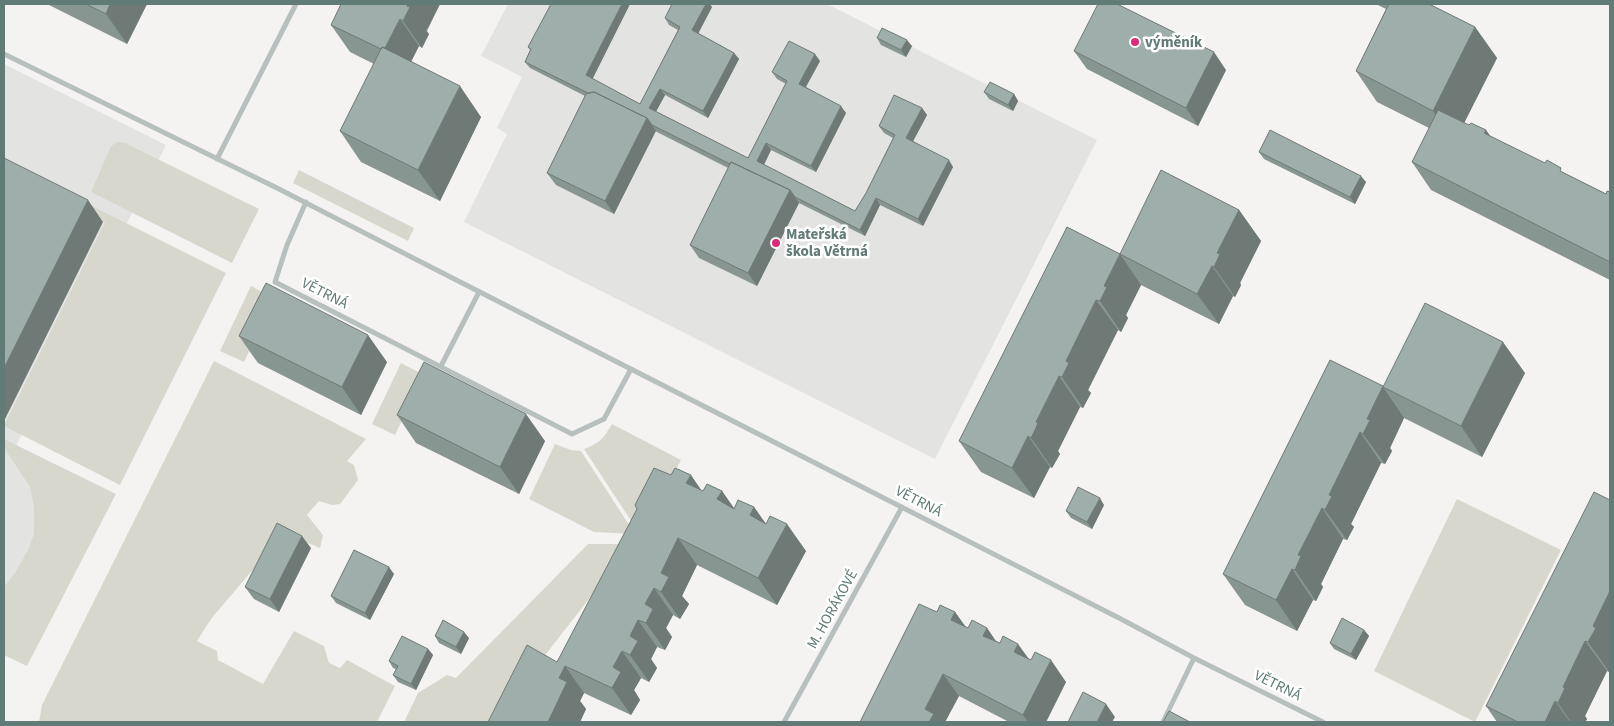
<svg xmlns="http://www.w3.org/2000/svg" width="1614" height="726" viewBox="0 0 1614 726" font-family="'Source Sans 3',sans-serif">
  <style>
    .built { fill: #e3e3e2 }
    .green { fill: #d8d7ce }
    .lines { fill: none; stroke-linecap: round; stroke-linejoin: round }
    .street { stroke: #b7c0be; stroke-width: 5 }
    .wall { fill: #889692 }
    .shaded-wall { fill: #6f7a77 }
    .building { fill: #9eaeaa; stroke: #6f7a77 }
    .poi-dot { fill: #dc2b7a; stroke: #fff; stroke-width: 2 }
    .labels { text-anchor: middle; stroke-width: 5; stroke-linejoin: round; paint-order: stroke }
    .poi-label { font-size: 15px; font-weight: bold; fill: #617b76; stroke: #fff; text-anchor: start }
    .street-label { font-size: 15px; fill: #617b76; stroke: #fff }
  </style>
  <rect width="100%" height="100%" fill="#f5f3f1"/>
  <path class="built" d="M508 4H827L1097 140 935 459 464 222 507 134 497 128 522 77 481 56Z
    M4 64 166 145 11 456 37 486 39 540 4 594Z"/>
  <path class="green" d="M117 142 125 143 259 209 232 263 91 192 111 146Z
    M299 170 414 228 408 241 293 183Z
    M88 204 226 273 120 485 4 426 105 222 85 211Z
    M251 286 267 295 271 307 244 362 220 351Z
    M214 361 366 439 347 461 354 465 358 480 340 504 332 505 319 501 307 515 323 535 320 548 284 533 211 619 197 641 217 651 218 660 263 684 294 631 324 646 329 663 340 668 347 660 395 686 377 722H39L42 705Z
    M401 363 424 375 395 435 372 424Z
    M612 424 681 460 641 536 584 449C600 443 603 439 612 424Z
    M4 439 116 494 27 666 4 655V587L15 573 28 550 34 534V507L30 487 5 449Z
    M555 444 571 450 581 451 635 534 594 532 529 499Z
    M1457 499 1561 550 1475 722 1374 671Z
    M588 544H632L535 668 508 722H402H404L418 693 447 675 456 678Z"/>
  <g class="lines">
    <path class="street" d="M4 54 277 188 421 262 1121 619 1194 658 1323 722
      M217 159 296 4
      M306 202 287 245 275 282 572 434 604 419 631 369
      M441 366 479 292
      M784 722 902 507
      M1163 722 1194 658"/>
  </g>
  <path class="wall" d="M48 4H147L127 44 49 5Z
    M440 4 427 31 429 34 422 48 419 46 411 61 481 117 440 201 361 162 340 131 374 64 350 52 331 25Z
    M630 4 592 79 640 104 678 30 669 25 665 18 712 7 698 33 734 53 739 59 708 118 665 95 656 112 748 158 786 84 777 79 772 72 820 61 806 87 846 113 816 172 771 150 764 165 855 211 866 193 893 138 884 133 879 126 922 108 927 115 913 141 953 167 923 226 880 205 865 236 799 203 757 286 699 258 690 245 728 168 655 131 614 214 556 185 547 173 585 96 530 68 525 62 530 50 528 47Z
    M1376 4H1429L1475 27 1497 58 1464 123 1469 125 1486 130 1490 136 1606 194 1610 192V280L1431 190 1412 162 1429 128 1377 102 1356 71 1386 9Z
    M877 38 912 46 906 57 881 45Z
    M1074 51 1226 70 1198 126 1087 69Z
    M984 92 1014 94 1018 101 1013 111 989 99Z
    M1259 152 1366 182 1355 204 1264 159Z
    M1239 210 1261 241 1240 283 1241 285 1235 297 1233 296 1219 324 1141 285 1126 315 1128 318 1121 332 1118 330 1088 390 1091 393 1083 408 1080 407 1058 451 1060 454 1052 468 1050 467 1034 498 981 472 959 441 1120 254Z
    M239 336 387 362 361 415 258 363Z
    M1525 373 1482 457 1404 418 1390 448 1392 451 1385 464 1381 463 1351 524 1354 527 1347 540 1343 539 1321 584 1323 587 1316 601 1313 600 1297 631 1245 605 1223 574 1383 386Z
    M397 415 545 441 519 494 416 443Z
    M701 491H722L734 508 754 507 765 523 806 551 777 605 697 565 682 596 689 604 680 619 673 615 666 628 672 637 665 650 657 647 651 659 657 668 649 682 641 678 634 690 640 700 631 715 584 693 580 701 586 709 580 722H488L557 662Z
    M1610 500V673L1607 671 1585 716 1587 719 1585 722H1497L1486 706Z
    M1104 505 1092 529 1071 518 1066 511Z
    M311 548 279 612 254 599 245 587Z
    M394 574 370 620 336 603 331 596Z
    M937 612H955L966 627 968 628H987L996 642 1029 659 1066 682 1046 722H1009L959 696 945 722Z
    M1364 630 1369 636 1356 660 1334 649 1330 643Z
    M435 636 469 638 461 654 439 643Z
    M428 649 433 655 416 690 398 682 393 675 396 669 393 668 389 661Z"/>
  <path class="shaded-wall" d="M110 4H147L127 44 106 14Z
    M407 4H440L426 31 429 34 422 48 403 21Z
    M622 4H630L591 82 586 75Z
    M706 4H710L712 7 697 36 692 30Z
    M400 19 419 46 403 78 384 51Z
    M1475 27 1497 58 1455 141 1433 111Z
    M907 40 912 46 906 57 901 50Z
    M1214 52 1226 70 1198 126 1186 108Z
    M734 53 739 59 708 118 703 111Z
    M815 54 820 61 804 90 799 84Z
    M460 86 481 117 440 201 418 170Z
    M660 89 665 95 654 115 649 108Z
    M1014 94 1018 101 1013 111 1008 105Z
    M841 106 846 113 816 172 811 166Z
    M922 108 927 115 911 145 906 138Z
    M647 118 656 131 614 214 605 201Z
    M1486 130 1505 157 1484 133Z
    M766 143 771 150 762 168 757 161Z
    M949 160 953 167 923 226 918 219Z
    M1361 176 1366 182 1355 204 1350 197Z
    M790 190 799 203 757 286 748 273Z
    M876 198 880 205 865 236 860 230Z
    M88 200 103 222 4 421V368Z
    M1239 210 1261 241 1240 283 1241 285 1235 297 1214 267 1217 253Z
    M1120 254 1141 285 1126 315 1128 318 1121 332 1100 301 1104 286Z
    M1212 266 1233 296 1219 324 1197 294Z
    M1096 300 1118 330 1088 390 1091 393 1083 408 1062 377 1066 361Z
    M368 335 387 362 361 415 342 387Z
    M1503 342 1525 373 1482 457 1461 426Z
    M1059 376 1080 407 1058 451 1060 454 1052 468 1031 438 1036 422Z
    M1383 387 1404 418 1390 448 1392 451 1385 464 1363 434 1367 419Z
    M526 414 545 441 519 494 500 467Z
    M1360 432 1381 463 1351 524 1354 527 1347 540 1325 510 1329 495Z
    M1028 436 1050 467 1034 498 1012 468Z
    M691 475 710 503 686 483Z
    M722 491 741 519 717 499Z
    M1100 498 1104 505 1092 529 1087 522Z
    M754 507 773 534 750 515Z
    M1322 508 1343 539 1321 584 1323 587 1316 601 1295 570 1298 555Z
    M787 524 806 551 777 605 758 578Z
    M302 536 311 548 279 612 270 599Z
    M678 538 697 565 682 596 689 604 680 619 661 592V573Z
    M389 567 394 574 370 620 365 613Z
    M1292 569 1313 600 1297 631 1276 600Z
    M654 588 673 615 666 628 672 637 665 650 646 623 645 604Z
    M1610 591V673L1588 642 1593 626Z
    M955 612 970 634 951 620Z
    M638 620 657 647 651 659 657 668 649 682 630 655V636Z
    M987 628 1002 650 983 636Z
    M1364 630 1369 636 1356 660 1351 654Z
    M464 632 469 638 461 654 456 647Z
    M1585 641 1607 671 1585 716 1587 719 1585 722H1571L1558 703 1563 687Z
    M1018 644 1034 666 1014 652Z
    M428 649 433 655 416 690 411 684Z
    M622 651 641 678 634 690 640 700 631 715 612 688 613 667Z
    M1051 660 1066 682 1046 722H1028L1023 715Z
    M565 666 584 693 580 701 586 709 580 722H548L559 678Z
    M943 674 959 696 945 722H929L925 709Z
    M1555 701 1570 722H1545Z
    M1106 704 1115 717 1112 722H1097Z"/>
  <path class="building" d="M86 4H110L106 14Z
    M341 4H407V6L410 7 403 21 400 19 385 48 382 47 381 49 331 25Z
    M551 4H622L586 75 640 104 680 27 665 18 672 4H706L692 30 734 53 703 111 660 89 649 108 748 158 787 81 772 72 789 41 815 54 799 84 841 106 811 166 766 143 757 161 855 211 866 193 895 135 879 126 894 95 922 108 906 138 949 160 918 219 876 198 860 230 795 197 790 190 731 162 730 164 652 125 647 118 594 92 588 93 525 62 531 49 528 47Z
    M1098 4H1117L1214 52 1186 108 1074 51Z
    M1389 4H1429L1475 27 1433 111 1356 71Z
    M882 28 907 40 901 50 877 38Z
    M382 47 460 86 418 170 340 131Z
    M990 82 1014 94 1008 105 984 92Z
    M594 92 647 118 605 201 547 173 586 94Z
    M1438 110 1469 125 1471 123 1486 130 1484 133 1545 163 1547 160 1561 168 1560 171 1606 194 1607 191 1610 192V262L1412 162Z
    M1270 130 1361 176 1350 197 1259 152Z
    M4 158 88 200 4 368Z
    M731 162 790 190 748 273 690 245Z
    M1161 170 1239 210 1217 253 1220 254 1214 267 1212 266 1197 294 1120 254 1104 286 1107 287 1100 301 1096 300 1066 361 1069 363 1062 377 1059 376 1036 422 1038 423 1035 430 1031 438 1028 436 1012 468 959 441 1067 227 1120 254Z
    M266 283 368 335 342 387 239 336Z
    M1425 303 1503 342 1461 426 1383 387Z
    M1330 360 1383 386 1367 419 1370 420 1363 434 1360 432 1329 495 1332 496 1325 510 1322 508 1298 555 1301 556 1295 570 1292 569 1276 600 1223 574Z
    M424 362 526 414 500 467 397 415Z
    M654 468 671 475 675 468 691 475 686 483 703 491 707 484 722 491 717 499 734 509 738 500 754 507 750 515 766 524 770 516 787 524 758 578 678 538 661 573 669 577 661 592 654 588 645 604 653 609 646 623 638 620 630 636 638 641 630 655 622 651 613 667 621 672 612 688 565 666 559 678 567 682 548 722H488L527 645 557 662 637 509 635 505Z
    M1078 487 1100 498 1087 522 1066 511Z
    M1594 492 1610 500V591L1593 626 1596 628 1588 642 1585 641 1563 687 1565 688 1558 703 1555 701 1545 722H1518L1486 706Z
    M277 523 302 536 270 599 245 587Z
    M354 550 389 567 365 613 331 596Z
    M919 604 937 612 940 605 955 612 951 620 968 628 972 620 987 628 983 636 1000 643 1003 636 1018 644 1014 652 1031 660 1035 652 1051 660 1023 715 943 674 925 709 934 714 929 722H860Z
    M1342 618 1364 630 1351 654 1330 643Z
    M443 620 464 632 456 647 435 636Z
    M402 636 428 649 411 684 393 675 398 666 389 661Z
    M1083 692 1106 704 1097 722H1068Z
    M1169 711 1190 722H1163Z"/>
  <g class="poi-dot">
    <circle cx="1135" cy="42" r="5"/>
    <circle cx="776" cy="243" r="5"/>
  </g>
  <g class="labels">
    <g class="poi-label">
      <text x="1145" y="47">výměník</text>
      <text x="786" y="239">Mateřská<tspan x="786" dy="17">škola Větrná</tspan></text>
    </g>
    <g class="street-label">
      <text transform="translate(325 293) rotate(27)" y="5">VĚTRNÁ</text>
      <text transform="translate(919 501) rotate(27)" y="5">VĚTRNÁ</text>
      <text transform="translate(832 609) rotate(-61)" y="5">M. HORÁKOVÉ</text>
      <text transform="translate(1278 685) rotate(26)" y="5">VĚTRNÁ</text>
    </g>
  </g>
  <rect width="1614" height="726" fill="none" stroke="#617b76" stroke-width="10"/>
</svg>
